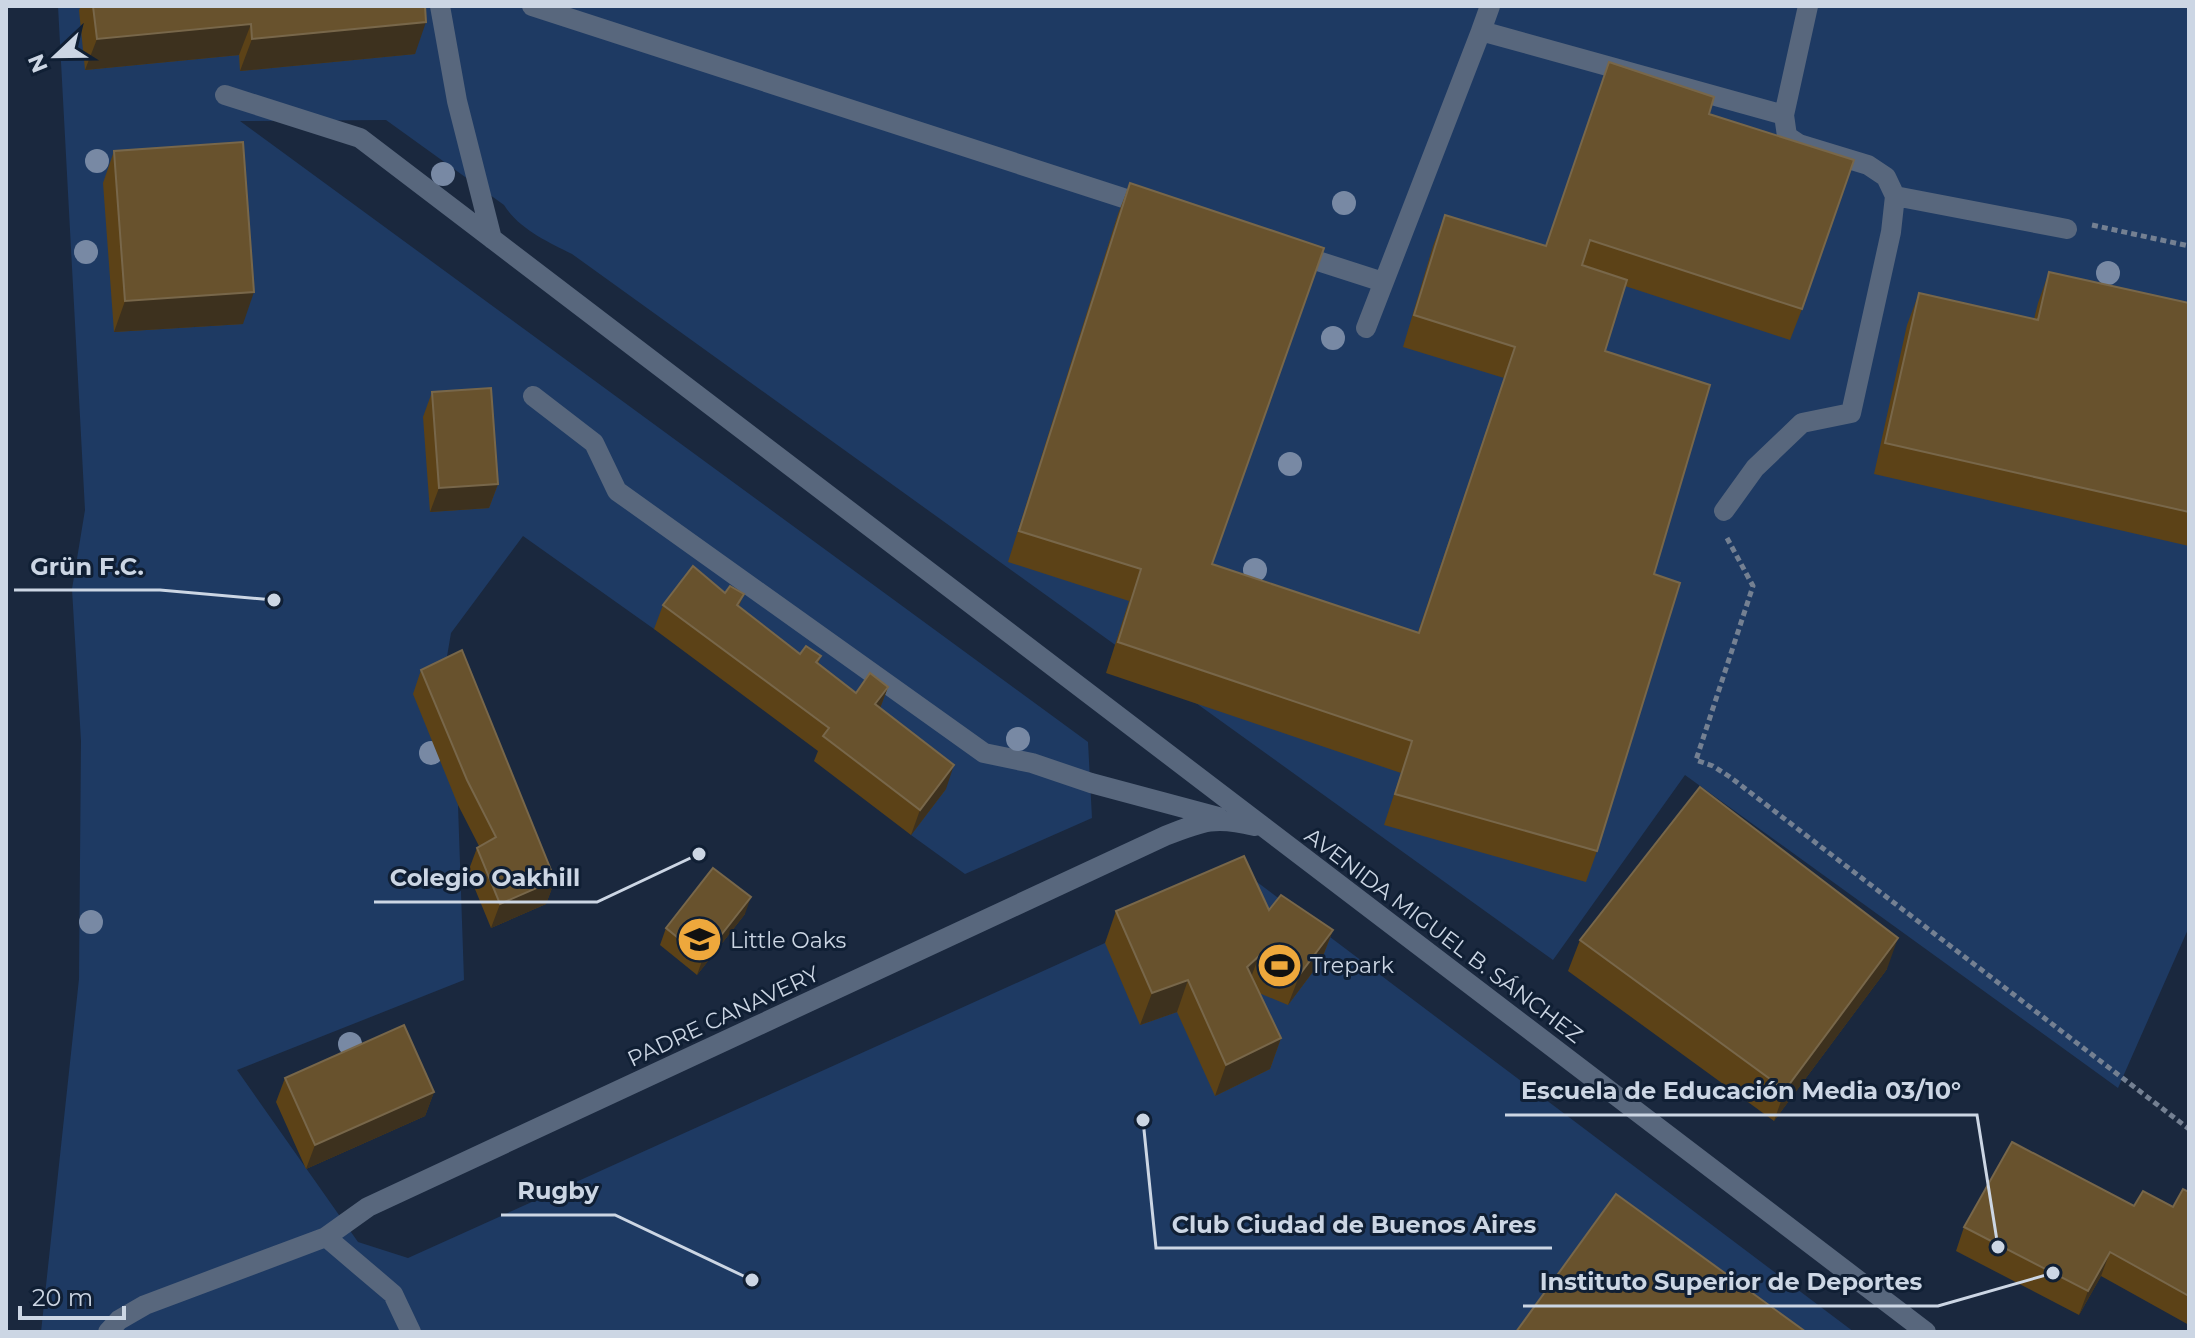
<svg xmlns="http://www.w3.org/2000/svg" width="2195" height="1338" viewBox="0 0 2195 1338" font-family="Montserrat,sans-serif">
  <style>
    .green { fill: #1e3a63 }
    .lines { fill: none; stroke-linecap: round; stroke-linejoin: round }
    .path { stroke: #748092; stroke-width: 5; stroke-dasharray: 6 4; stroke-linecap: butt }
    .minor { stroke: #58677d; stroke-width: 20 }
    .tree { fill: #7889a4 }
    .wall { fill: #5c4217 }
    .shaded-wall { fill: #3d311e }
    .building { fill: #68522d; stroke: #78674a; stroke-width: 2 }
    .labels { text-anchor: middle; stroke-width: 6; stroke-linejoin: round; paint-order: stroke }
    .street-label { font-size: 22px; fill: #ccd6e4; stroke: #101f34 }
    .poi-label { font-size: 22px; fill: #ccd6e4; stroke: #101f34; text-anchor: start }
    .leader { fill: none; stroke: #ccd6e4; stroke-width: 3 }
    .callout-dot { fill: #ccd6e4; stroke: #101f34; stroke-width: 3 }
    .callout-label { font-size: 24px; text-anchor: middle; font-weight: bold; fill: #ccd6e4; stroke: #101f34; stroke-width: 6; stroke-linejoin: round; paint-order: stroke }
  </style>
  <rect width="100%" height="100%" fill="#1a283e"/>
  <path class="green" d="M58 6H2189V927L2118 1088 1685 775 1553 960 572 254C548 242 519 229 504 205L386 120 240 121 1088 742 1092 818 965 874 911 835 945 789 654 629 523 536 451 633 443 680 458 805 464 980 237 1070 358 1242 408 1258 1105 943 1233 888 1257 882 1854 1332H41L79 979 81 741 72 589 85 510Z"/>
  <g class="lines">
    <path class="path" d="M2092 225 2189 246
      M1727 538 1753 586 1696 760 1713 766 1730 777 2189 1129"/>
    <path class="minor" d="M440 6 457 101 492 239
      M532 6 1148 206
      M1490 6 1481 31 1784 115 1808 6
      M225 95 360 138 1926 1332
      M1895 196 2067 229
      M1296 254 1383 282
      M1366 328 1481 31
      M533 396 594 443 617 491 984 753 1032 763 1091 783 1218 817
      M1724 511 1755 468 1802 423 1851 413 1891 232 1895 196 1886 177 1868 165 1799 144 1787 136 1784 115
      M326 1237 393 1294 411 1332
      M108 1332 119 1320 145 1305 326 1237 368 1207 1165 836C1203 821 1215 816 1255 826"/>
  </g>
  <g class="tree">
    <circle cx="97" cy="161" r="12"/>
    <circle cx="443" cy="174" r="12"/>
    <circle cx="1344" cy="203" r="12"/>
    <circle cx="86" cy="252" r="12"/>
    <circle cx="2108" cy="273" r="12"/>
    <circle cx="1333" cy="338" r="12"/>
    <circle cx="1290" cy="464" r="12"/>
    <circle cx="1255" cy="570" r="12"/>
    <circle cx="1018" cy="739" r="12"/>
    <circle cx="431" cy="753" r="12"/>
    <circle cx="91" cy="922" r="12"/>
    <circle cx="350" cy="1044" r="12"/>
  </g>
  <path class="wall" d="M81 6H425L415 54 240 71 239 55 85 70 79 10Z
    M1609 62 1709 114 1802 309 1790 340 1625 286 1605 351 1654 574 1597 851 1586 882 1384 825 1401 773 1106 673 1129 601 1008 562 1118 214 1130 183 1212 564 1418 632 1504 378 1403 347 1433 246 1445 215 1546 246Z
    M114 151 243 324 114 332 103 183Z
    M2049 272 2189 303V546L1874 474 1907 325 1919 293 2034 319 2038 303Z
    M432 392 498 484 489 508 430 512 423 417Z
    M744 594 739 606 800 654 821 656 818 664 856 693 888 687 880 708 946 789 911 835 814 761 818 751 654 629 663 605Z
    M421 670 555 880 546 904 491 928 468 872 477 848 479 846 458 805 413 694Z
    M1269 910 1333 930 1321 961 1288 1005 1259 993 1281 1038 1270 1069 1215 1096 1177 1012 1140 1025 1105 943 1116 911Z
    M745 914 697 975 660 945 666 928Z
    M1580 940 1887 969 1774 1121 1568 971Z
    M285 1078 434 1092 425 1116 306 1169 276 1102Z
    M2189 1192V1325L2101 1276 2079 1315 1956 1251 1964 1227 2134 1206 2173 1207Z"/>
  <path class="shaded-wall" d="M426 22 415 54 240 71 252 39Z
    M251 24 239 55 85 70 97 39Z
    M254 292 243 324 114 332 125 301Z
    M498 484 489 508 430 512 439 488Z
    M888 687 879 711 875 704Z
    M954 765 946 789 911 835 920 810Z
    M555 880 546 904 491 928 500 904Z
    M751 897 745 914 697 975 703 958Z
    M1333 930 1321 961 1288 1005 1300 974Z
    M1898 938 1887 969 1774 1121 1785 1090Z
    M1259 956 1247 988V967Z
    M1188 980 1177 1012 1140 1025 1152 993Z
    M1281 1038 1270 1069 1215 1096 1226 1065Z
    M434 1092 425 1116 306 1169 315 1145Z
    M2110 1252 2101 1276 2079 1315 2088 1291Z"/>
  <path class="building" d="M93 6H425L426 22 252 39 251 24 97 39Z
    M1609 62 1714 97 1709 114 1854 160 1802 309 1590 240 1582 265 1627 280 1605 351 1710 385 1654 574 1680 583 1597 851 1395 794 1412 741 1118 642 1141 569 1019 531 1130 183 1324 248 1212 564 1419 633 1515 347 1414 315 1445 215 1546 246Z
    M243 142 254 292 125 301 114 151Z
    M2049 272 2189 303V512L1885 443 1919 293 2038 320Z
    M491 388 498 484 439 488 432 392Z
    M693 566 725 593 730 586 744 594 737 605 800 654 806 646 821 656 816 662 856 693 870 673 888 687 875 704 954 765 920 810 823 736 829 728 663 605Z
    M462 650 555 880 500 904 477 848 496 837 467 780 421 670Z
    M1700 787 1898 938 1785 1090 1580 940Z
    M1244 856 1269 910 1281 895 1333 930 1300 974 1259 956 1247 967 1281 1038 1226 1065 1188 980 1152 993 1116 911Z
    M713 868 751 897 703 958 666 928Z
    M404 1025 434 1092 315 1145 285 1078Z
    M2012 1142 2134 1206 2143 1191 2173 1207 2183 1189 2189 1192V1296L2110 1252 2088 1291 1964 1227Z
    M1616 1194 1806 1332H1516Z"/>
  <defs>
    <symbol id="school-disc" viewBox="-11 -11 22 22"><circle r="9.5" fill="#eea83c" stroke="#101f34"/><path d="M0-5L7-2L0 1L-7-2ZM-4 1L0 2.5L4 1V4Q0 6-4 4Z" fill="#111"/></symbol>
    <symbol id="stadium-disc" viewBox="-11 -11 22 22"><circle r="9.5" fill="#eea83c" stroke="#101f34"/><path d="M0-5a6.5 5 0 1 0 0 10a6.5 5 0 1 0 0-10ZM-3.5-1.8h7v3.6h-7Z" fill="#111"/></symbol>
  </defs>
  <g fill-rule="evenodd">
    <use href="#school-disc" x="674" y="914" width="51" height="51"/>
    <use href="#stadium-disc" x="1254" y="940" width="51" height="51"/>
  </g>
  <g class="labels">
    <g class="street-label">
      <text transform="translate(1444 935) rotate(37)" y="8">AVENIDA MIGUEL B. SÁNCHEZ</text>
      <text transform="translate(723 1016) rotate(-25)" y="8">PADRE CANAVERY</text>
    </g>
    <g class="poi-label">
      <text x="730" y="948">Little Oaks</text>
      <text x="1310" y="973">Trepark</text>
    </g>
  </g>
  <path class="leader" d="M274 600L160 590H14M699 854L597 902H374M1998 1247L1977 1115H1505M752 1280L615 1215H501M1143 1120L1156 1248H1552M2053 1273L1938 1306H1523"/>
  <g class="callout-dot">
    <circle cx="274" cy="600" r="8"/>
    <circle cx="699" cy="854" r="8"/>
    <circle cx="1998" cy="1247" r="8"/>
    <circle cx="752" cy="1280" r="8"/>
    <circle cx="1143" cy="1120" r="8"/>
    <circle cx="2053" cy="1273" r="8"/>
  </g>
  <g class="callout-label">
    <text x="87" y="575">Grün F.C.</text>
    <text x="485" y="886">Colegio Oakhill</text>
    <text x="1741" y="1099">Escuela de Educación Media 03/10°</text>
    <text x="558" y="1199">Rugby</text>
    <text x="1354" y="1233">Club Ciudad de Buenos Aires</text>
    <text x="1731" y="1290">Instituto Superior de Deportes</text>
  </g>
  <rect width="2195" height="1338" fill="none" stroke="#ccd6e4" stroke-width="16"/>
  <g transform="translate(56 56) rotate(248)" stroke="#101f34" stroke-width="6" paint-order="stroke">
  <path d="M0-6L14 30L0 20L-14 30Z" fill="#ccd6e4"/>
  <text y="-12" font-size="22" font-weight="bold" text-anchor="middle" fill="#ccd6e4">N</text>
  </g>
  <path d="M20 1306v12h104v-12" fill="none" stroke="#ccd6e4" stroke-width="4"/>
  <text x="32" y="1306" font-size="24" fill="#ccd6e4" stroke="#101f34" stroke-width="6" paint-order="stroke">20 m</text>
</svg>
